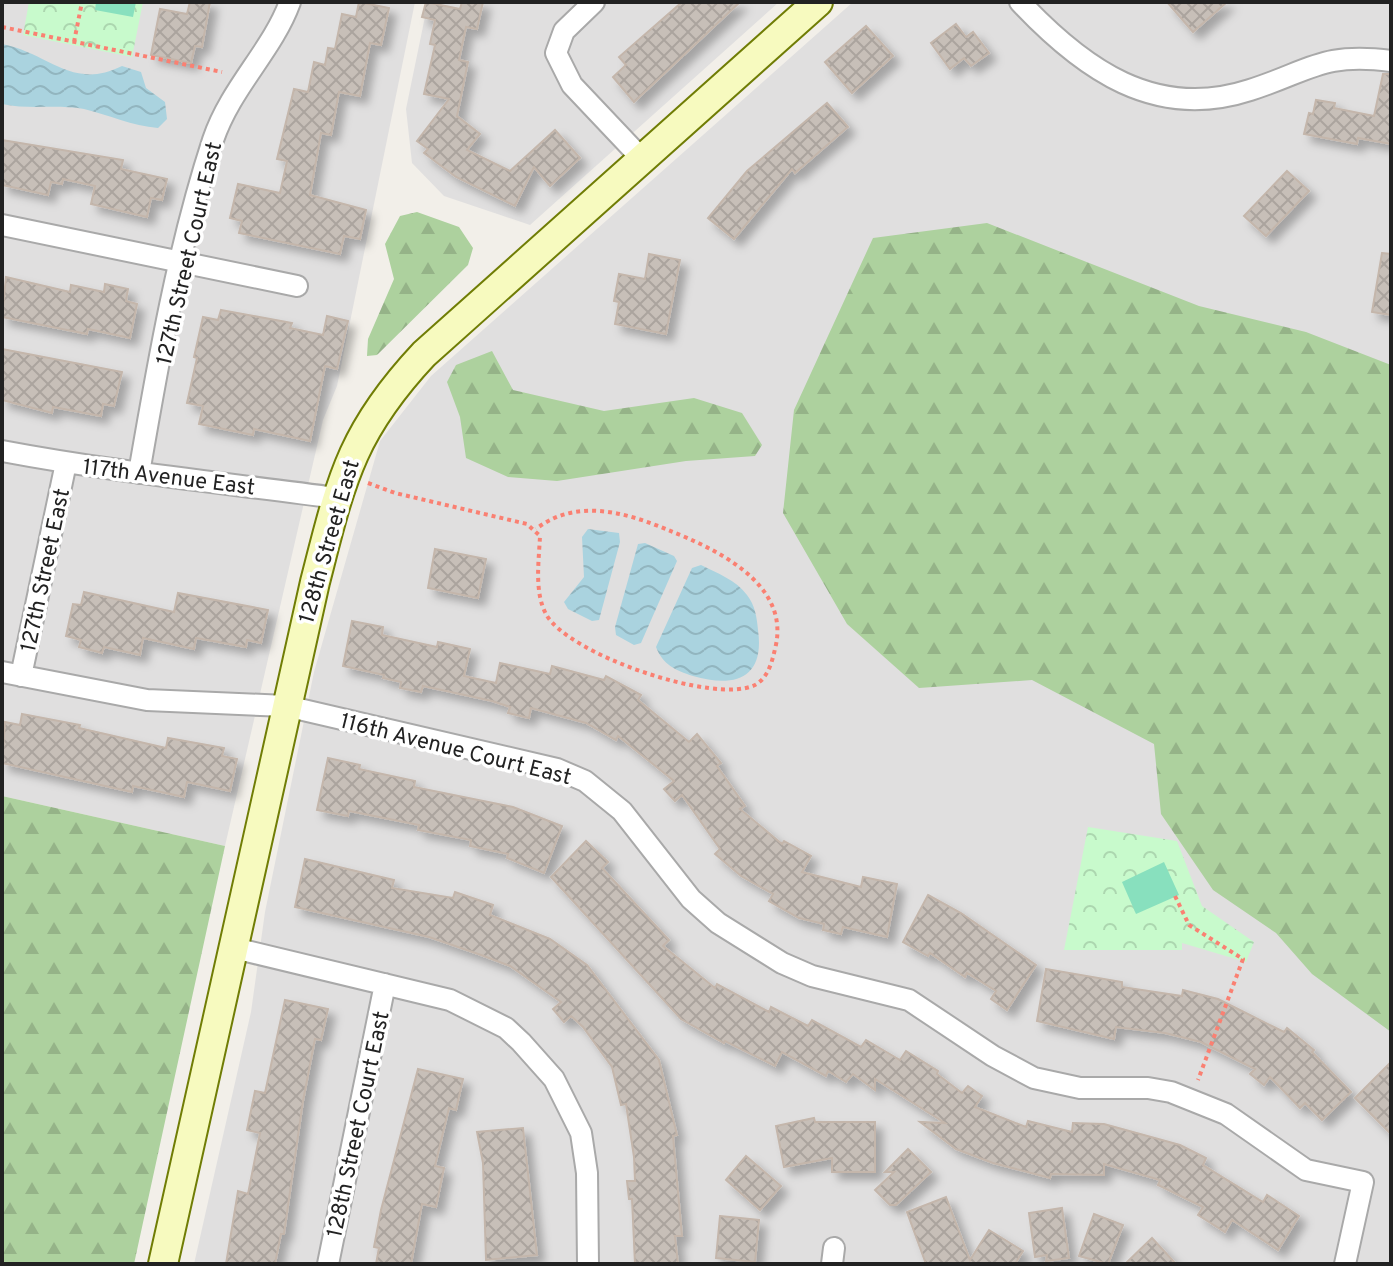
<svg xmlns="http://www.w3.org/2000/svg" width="1393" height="1266" viewBox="0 0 1393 1266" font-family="Overpass,sans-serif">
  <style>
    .residential { fill: #e0dfdf }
    .forest { fill: url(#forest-firs) }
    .park { fill: url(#park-crowns) }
    .pitch { fill: #88e0be }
    .water { fill: url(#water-waves) }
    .building { fill: url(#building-cross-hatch); stroke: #c4b6ab; stroke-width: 2; filter: url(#shadow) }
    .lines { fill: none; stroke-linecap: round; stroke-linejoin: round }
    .street-casing { stroke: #a9a9a9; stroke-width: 24 }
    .secondary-casing { stroke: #707d05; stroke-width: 32 }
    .path { stroke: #fa8072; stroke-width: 4; stroke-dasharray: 4 4; stroke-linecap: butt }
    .street { stroke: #fff; stroke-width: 20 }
    .secondary { stroke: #f7fabf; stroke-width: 28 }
    .labels { text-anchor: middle; stroke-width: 7; stroke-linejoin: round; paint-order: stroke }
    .street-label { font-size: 22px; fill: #222; stroke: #fff }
  </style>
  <defs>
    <pattern id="forest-firs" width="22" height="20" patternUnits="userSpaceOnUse" patternTransform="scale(2)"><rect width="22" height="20" fill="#add19e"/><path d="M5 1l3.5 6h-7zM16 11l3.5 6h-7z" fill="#95b388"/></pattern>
    <pattern id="park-crowns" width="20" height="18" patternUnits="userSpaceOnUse" patternTransform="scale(2)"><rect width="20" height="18" fill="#c8facc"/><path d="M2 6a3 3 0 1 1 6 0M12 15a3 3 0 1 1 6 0" fill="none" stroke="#acd6af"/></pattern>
    <pattern id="water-waves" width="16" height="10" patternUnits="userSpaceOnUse" patternTransform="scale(2)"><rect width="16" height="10" fill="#aad3df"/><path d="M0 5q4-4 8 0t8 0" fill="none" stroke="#92b5bf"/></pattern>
    <pattern id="building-cross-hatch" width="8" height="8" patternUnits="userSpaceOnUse" patternTransform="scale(2)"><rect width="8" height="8" fill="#c7bfb8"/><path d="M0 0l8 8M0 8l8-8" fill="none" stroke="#aba49e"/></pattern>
    <filter id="shadow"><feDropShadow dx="7" dy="7" stdDeviation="4" flood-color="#0004"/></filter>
  </defs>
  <rect width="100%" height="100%" fill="#f2efe9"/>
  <path class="residential" d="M2 2H415L337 386 323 420 225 846 2 796Z
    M428 2H779L530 225 444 196 412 163 406 109Z
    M853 2H1391V374L1235 654 1391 942V1264H194L251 1012 265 912 314 672 380 441 431 376Z"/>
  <path class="forest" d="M417 212 459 227 473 248 468 265 377 355 367 356 368 339 394 279 385 244 400 216Z
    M987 223 1199 306 1306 332 1391 365V1032L1312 974 1276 933 1213 890 1161 814 1154 744 1032 680 919 688 847 624 783 513 794 410 873 238Z
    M492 351 513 390 604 411 694 398 742 413 762 445 755 456 686 461 557 481 508 477 466 458 460 417 447 382 456 365Z
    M2 796 225 846 134 1264H2Z"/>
  <path class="park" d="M29 2H143L132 57 23 35Z
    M1088 827 1177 841 1202 906 1254 942 1246 962 1182 943V950H1064Z"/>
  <path class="pitch" d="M96 2H136L133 17 95 10Z
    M1164 862 1179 895 1136 914 1122 882Z"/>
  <path class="water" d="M2 44C49 53 72 91 122 66L141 72 146 88 165 102 167 119 158 128C132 126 109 115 84 109 56 104 30 110 2 104Z
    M588 529 619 533 620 542 599 620 592 621 568 609 564 602 584 577 582 537Z
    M645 543 674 556 677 561 641 643 634 645 616 635 615 627 638 544Z
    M701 565C717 573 736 580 747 595 755 605 757 618 758 630 765 679 734 688 693 676 675 670 663 665 656 647L692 568Z"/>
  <path class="building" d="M190 2H210L202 47 195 46 191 63 151 55 160 9 187 14Z
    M359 2 389 8 381 45 370 43 360 96 339 92 331 135 321 133 310 195 366 210 360 239 344 236 340 254 239 233 242 221 230 218 238 184 280 193 287 161 277 159 294 89 308 92 314 62 325 65 328 48 335 49 342 14 356 17Z
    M426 2 460 9 462 2H483L477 29 466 27 459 60 468 62 457 116 480 134 467 150 510 171 555 130 580 158 550 186 534 167 515 206 456 177 424 153 428 149 417 141 449 99 424 94 435 45 430 44 435 20 422 17Z
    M682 2H740L634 102 613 77 626 65 619 57Z
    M1167 2H1227L1193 32Z
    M956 24 966 37 973 32 989 53 971 66 964 58 950 69 931 43Z
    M866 26 893 56 852 93 825 62Z
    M1383 74H1391V144L1358 138 1357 144 1304 134 1309 113 1313 114 1316 100 1335 103 1334 108 1374 116Z
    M827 103 848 127 795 173 792 169 734 239 708 218 747 171Z
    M2 140 123 160 121 169 167 179 162 200 151 198 147 217 91 204 95 186 63 179 62 184 51 182 48 195 2 185Z
    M1287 171 1309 191 1266 236 1244 216Z
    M1382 253 1391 254V315L1372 312Z
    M649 254 680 260 666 334 615 324 619 302 614 301 619 274 645 279Z
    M6 277 70 292 71 285 104 292 105 284 128 289 126 301 137 304 130 338 88 329 87 334 2 317Z
    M221 310 292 323 290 328 323 335 327 316 348 321 337 369 325 366 310 441 254 429 253 435 199 424 203 406 187 403 197 358 194 357 203 317 218 320Z
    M2 349 122 372 114 406 103 404 101 416 53 407 52 413 2 400Z
    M435 549 486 559 478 598 428 588Z
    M84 592 174 612 178 593 268 610 261 643 247 640 246 647 196 638 194 649 143 638 140 655 104 647 102 653 79 647 81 640 66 636 73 604 81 605Z
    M352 621 383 627 382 635 437 647 438 642 470 649 464 676 496 683 500 663 550 674 552 666 604 680 606 676 641 695 638 700 689 742 697 734 721 763 717 766 745 806 740 809 782 844 784 841 811 856 802 872 861 887 863 877 897 884 887 937 843 927 841 934 823 930 824 924 799 918 769 901 773 894 741 876 715 854 720 849 682 795 675 801 664 789 674 781 618 736 616 740 586 723 531 708 529 718 508 713 510 707 492 701 423 686 421 692 400 688 401 682 383 678 384 675 343 666Z
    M22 714 80 725 79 728 166 748 168 738 224 748 222 756 237 759 230 791 187 782 184 797 133 786 132 792 2 763 5 722 20 725Z
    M328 758 360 765 359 769 415 781 414 787 513 807 562 826 544 873 507 858 508 854 470 846 471 840 418 830 419 825 349 811 348 816 317 810Z
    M586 841 608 862 602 868 669 940 663 946 715 988 717 984 769 1012 771 1007 808 1026 812 1020 861 1047 866 1040 900 1060 906 1051 938 1071 937 1074 962 1093 968 1086 982 1096 975 1107 1026 1127 1028 1121 1072 1132 1073 1123 1104 1124 1180 1145 1206 1158 1203 1165 1263 1202 1267 1195 1299 1216 1278 1250 1232 1220 1225 1232 1198 1215 1203 1207 1158 1185 1160 1180 1104 1164V1175L1051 1174 1050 1178 993 1163 956 1149 920 1122 945 1123 875 1079V1090L853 1074 846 1082 828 1071 826 1076 782 1052 775 1066 725 1041 724 1043 681 1019 551 877Z
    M305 859 394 880 392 888 453 898 455 892 493 905 490 915 550 939 587 965 659 1060 677 1135 673 1136 682 1236H675L678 1264H635L632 1199H629L627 1181H635L634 1157 626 1104 621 1105 612 1067 583 1027 571 1016 564 1022 553 1009 561 1002 510 966 481 955 429 937 295 907Z
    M928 895 961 913 1036 965 1007 1010 991 999 996 991 967 973 965 977 930 953 928 956 903 942Z
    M1046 969 1122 982V987L1182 996 1183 990 1218 999 1284 1032 1287 1028 1314 1050 1312 1052 1351 1092 1322 1120 1305 1103 1300 1108 1270 1077 1264 1085 1250 1074 1255 1069 1201 1042 1165 1033 1116 1027 1114 1039 1037 1021Z
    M285 1000 328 1009 321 1040 315 1039 303 1101 284 1234H281L275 1264H226L238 1191 248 1194 260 1133 247 1130 255 1091 265 1093Z
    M1391 1062V1134L1355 1098Z
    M418 1069 463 1079 456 1110 449 1108 435 1166 444 1168 436 1207 422 1204 411 1264H376L379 1248 374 1247 381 1210Z
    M814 1118 815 1122H875V1172H832V1158L784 1167 776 1126Z
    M523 1128 537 1255 486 1260 483 1163 477 1132Z
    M908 1149 931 1172 896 1205H890L875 1190 894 1172H885Z
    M746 1156 781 1186 760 1210 726 1180Z
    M946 1197 970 1260 989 1230 1023 1251 1015 1264H926L907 1212Z
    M1062 1208 1069 1258 1046 1261 1047 1255 1035 1257 1029 1213Z
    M1094 1214 1123 1225 1108 1264 1079 1256Z
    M720 1216 759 1220 755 1262 716 1258Z
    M1152 1238 1176 1264H1125Z"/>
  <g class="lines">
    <defs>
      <path id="street" d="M594 2 564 31 556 53 572 85 642 159
        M1020 2C1083 69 1155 121 1250 90 1310 71 1322 52 1391 61
        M2 225 297 286
        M2 451C113 472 225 483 336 498
        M139 473C158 363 178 247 213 140 231 87 272 51 290 2
        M2 672 147 700 286 706 557 769 585 781 622 811 691 899 718 923 782 963 812 976 909 1000 993 1056 1034 1078 1080 1088H1148L1171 1092 1226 1114 1306 1170 1363 1182 1345 1264
        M21 676 66 463
        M234 948 450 1000 506 1028 521 1042 554 1079 581 1133 587 1173 588 1264
        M328 1264 385 984
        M832 1264 834 1248"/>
      <path id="secondary" d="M163 1264 315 582C341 481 350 433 424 354L818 2"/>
    </defs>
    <use href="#street" class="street-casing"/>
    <use href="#secondary" class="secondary-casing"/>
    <path class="path" d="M2 27 222 72
      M74 42 82 2
      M368 483 395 493 527 524 540 536C539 560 534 592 546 614 567 654 714 705 755 685 768 678 772 662 775 649 792 584 716 549 668 530 625 512 576 498 536 529
      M1175 896 1189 925 1243 959 1198 1080"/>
    <use href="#street" class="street"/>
    <use href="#secondary" class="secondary"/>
  </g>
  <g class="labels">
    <g class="street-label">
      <text transform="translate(188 253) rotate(-77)" y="8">127th Street Court East</text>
      <text transform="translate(169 476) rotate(7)" y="8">117th Avenue East</text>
      <text transform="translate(328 541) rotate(-74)" y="8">128th Street East</text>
      <text transform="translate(44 570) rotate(-78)" y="8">127th Street East</text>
      <text transform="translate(456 748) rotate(14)" y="8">116th Avenue Court East</text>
      <text transform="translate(357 1124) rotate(-78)" y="8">128th Street Court East</text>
    </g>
  </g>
  <rect width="1393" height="1266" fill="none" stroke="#222222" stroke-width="8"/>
</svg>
